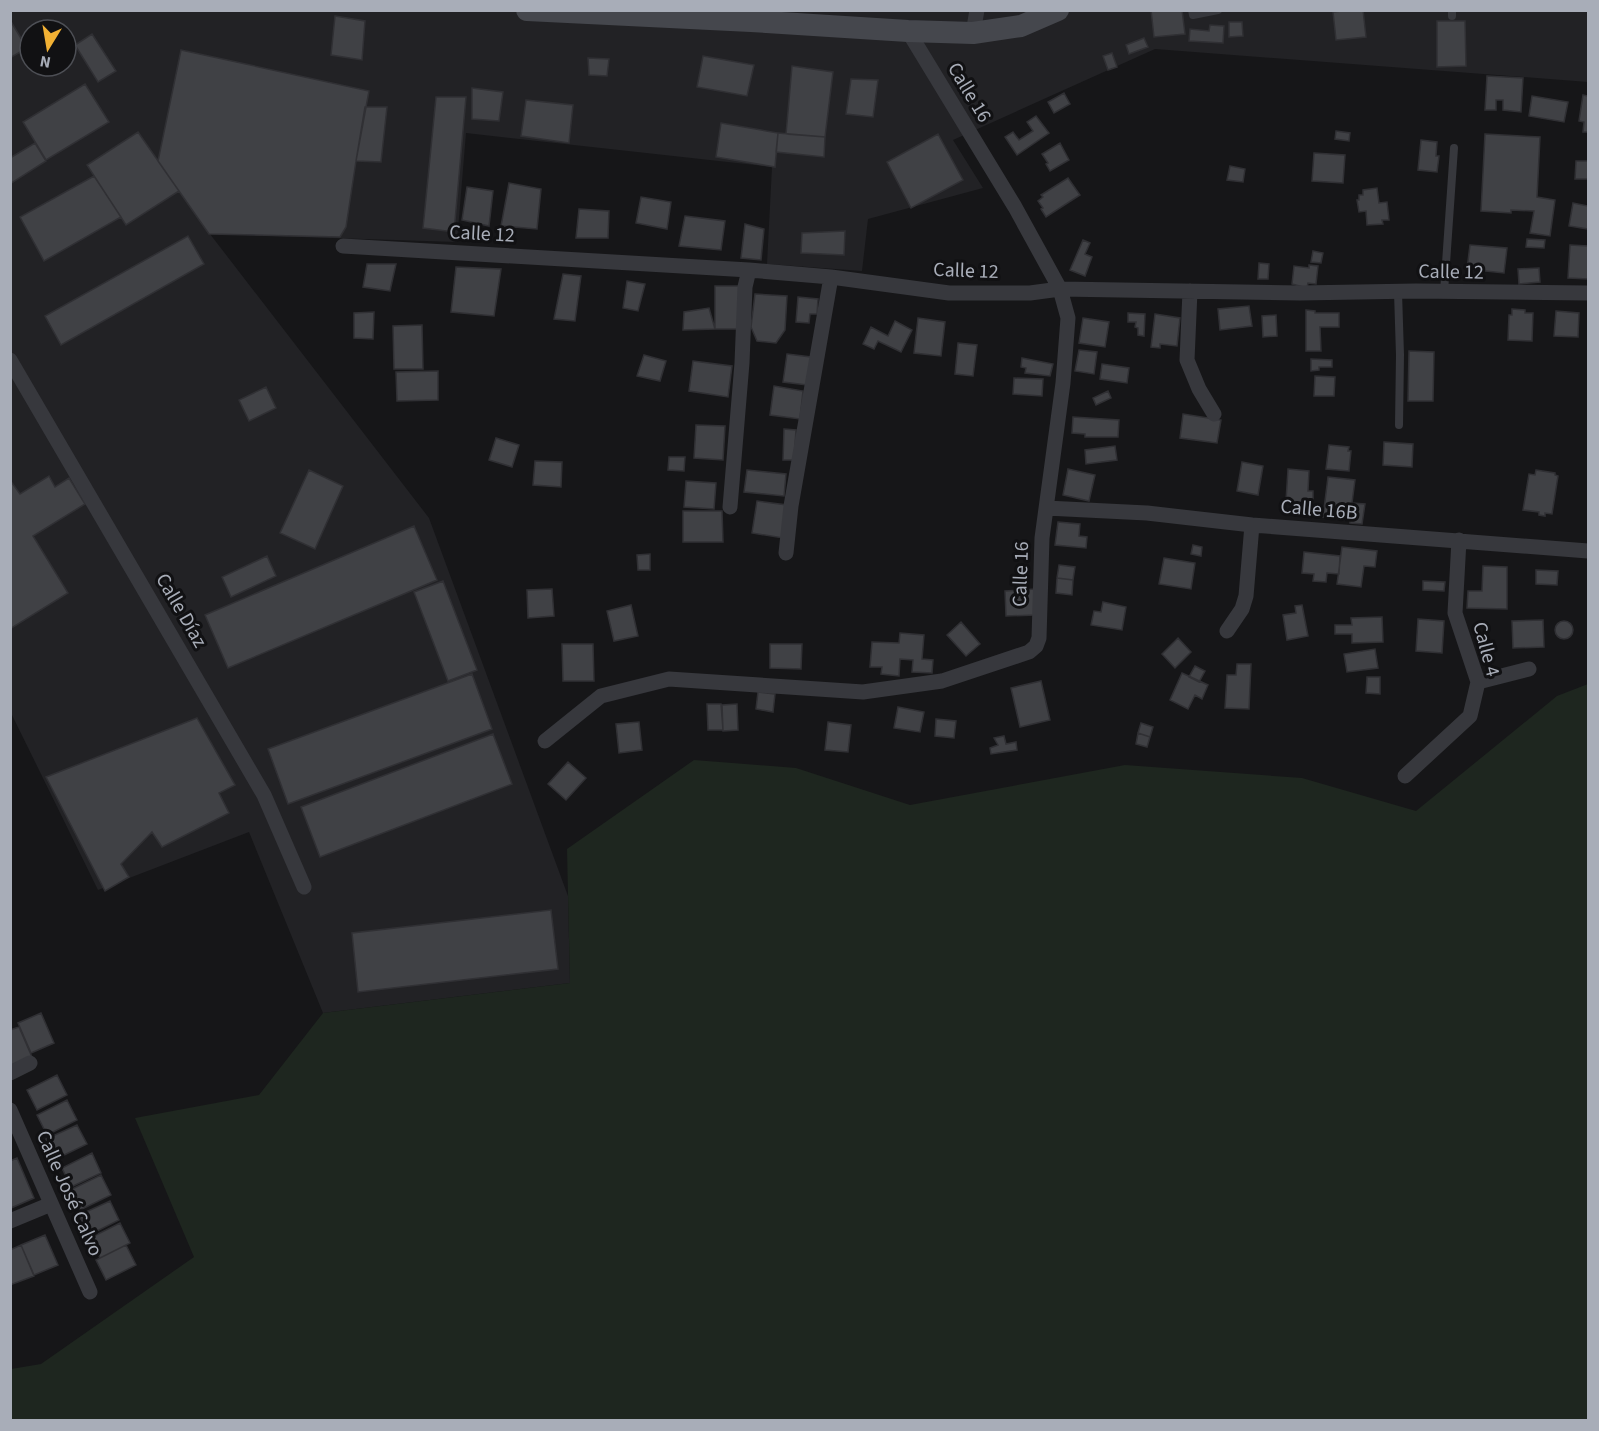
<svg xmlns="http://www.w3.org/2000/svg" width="1599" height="1431" viewBox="0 0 1599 1431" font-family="'Source Sans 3',sans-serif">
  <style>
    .built { fill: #222225; fill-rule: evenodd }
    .green { fill: #1e261f }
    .building { fill: #404145; stroke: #303034; stroke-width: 1.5 }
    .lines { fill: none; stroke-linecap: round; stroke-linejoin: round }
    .lane { stroke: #37383d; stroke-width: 8 }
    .street { stroke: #37383d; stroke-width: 15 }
    .secondary { stroke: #45474d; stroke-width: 22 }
    .labels { text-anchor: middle; stroke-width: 6; stroke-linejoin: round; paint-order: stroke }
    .street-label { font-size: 20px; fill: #a8adb8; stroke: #111113 }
  </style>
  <rect width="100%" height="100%" fill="#161618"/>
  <path class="built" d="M11 11H1588V82L1155 49 953 140 983 188 868 219 862 271 767 264 772 167 466 133 457 242 210 234 429 518 568 896 570 983 323 1013 249 832 98 890 11 713ZM30 30H66V66H30Z"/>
  <path class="green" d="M1588 684V1420H11V1369L41 1364 194 1257 135 1118 259 1095 323 1013 570 983 567 849 694 760 796 768 910 805 1125 765 1302 778 1416 811 1557 696Z"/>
  <path class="building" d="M1151 10H1182L1185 34 1154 37Z
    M1350 10H1363L1366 37 1336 40 1333 12Z
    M335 16 365 21 362 60 331 55Z
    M10 20 27 48 10 58Z
    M1437 21H1465L1466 66 1437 67Z
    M1229 22H1242L1243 36 1229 37Z
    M1210 25 1224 26 1223 43 1189 41 1190 29 1209 31Z
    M92 34 116 71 98 82 75 45Z
    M1144 38 1148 47 1129 54 1126 45Z
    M181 50 369 91 356 161 346 227 340 237 209 234 158 161Z
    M1112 53 1117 67 1108 70 1103 56Z
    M703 56 754 65 747 96 697 87Z
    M588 58 609 59 607 76 589 75Z
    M792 66 833 72 825 137 786 134Z
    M1487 76 1523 78 1521 112 1503 110V100H1496V110H1485Z
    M851 79 878 80 873 117 846 114Z
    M85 84 109 122 46 160 23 122Z
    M472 88 503 92 499 121 472 119Z
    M1064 93 1070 104 1054 113 1048 102Z
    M1583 95 1588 96V132H1583L1584 122 1579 121Z
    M1532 96 1568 102 1564 122 1529 116Z
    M436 97H466L454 232 423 228Z
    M526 100 573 105 569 143 521 136Z
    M365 107H387L381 162 356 161Z
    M1036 116 1049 133 1017 155 1005 137 1013 132 1019 140 1033 131 1027 122Z
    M721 123 778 133 775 167 716 157Z
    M1336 131 1350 133 1349 141 1335 139Z
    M138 132 179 191 126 225 87 165Z
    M778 133 825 137 824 157 776 152Z
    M938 134 963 180 911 208 887 162Z
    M1485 134 1540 137 1537 197 1555 200 1550 236 1530 233 1534 211 1511 210V213L1481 211Z
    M1421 140 1437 142 1436 156H1439L1437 172 1418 170Z
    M35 143 46 161 10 184V158Z
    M1060 143 1069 160 1050 171 1046 164 1048 163 1042 154Z
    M1314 153 1345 155 1343 183 1312 181Z
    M1576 161H1588V179H1575Z
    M1230 166 1245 169 1243 182 1227 180Z
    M94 176 121 217 44 261 20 217Z
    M1068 178 1080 195 1046 217 1041 209 1043 208 1038 201 1043 197 1041 195Z
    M509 183 541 189 537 229 501 226Z
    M467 187 493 191 489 226 462 220Z
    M1377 188 1379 203 1387 202 1389 220H1382L1383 224 1367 225 1366 211 1359 212 1357 200H1359V195H1363V190Z
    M641 197 671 202 667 229 636 223Z
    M1573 203 1588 206V229L1569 226Z
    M579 209 609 211 608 238H576Z
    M685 216 725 221 721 250 679 246Z
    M745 224 764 229 761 260 741 258Z
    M845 231 844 255 801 253 802 233Z
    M188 236 204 264 61 345 45 316Z
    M1527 239 1545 240 1544 248 1526 247Z
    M1083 240 1090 243 1085 254 1092 257 1085 276 1070 270Z
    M1470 245 1507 248 1504 273 1467 269Z
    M1570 245 1588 246V279L1568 278Z
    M1313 251 1323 253 1321 263 1311 262Z
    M1259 263 1269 264 1268 279H1258Z
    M367 264H396L390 291 363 287Z
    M1309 265 1318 266 1316 284 1308 283 1307 288 1292 284 1294 266 1309 268Z
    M456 267 501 269 494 316 451 312Z
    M1539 268 1540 282 1519 284 1518 269Z
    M563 274 581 276 575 321 554 319Z
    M627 281 645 284 638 311 623 308Z
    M715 286H740L738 329H715Z
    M755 294 787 296 785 330 776 343 757 341 751 327Z
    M798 297 818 299 817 314H810L809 323 796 322Z
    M1249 306 1252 326 1220 330 1218 309Z
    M709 308 715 329 683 330 684 312Z
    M1512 309 1525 310V313H1533L1532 341 1508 340 1509 315H1512Z
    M1306 310 1315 311V313H1339V327H1320L1321 351H1306Z
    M1556 311 1579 313 1578 337 1554 336Z
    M374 312 373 339 354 338V313Z
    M1128 313 1145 314 1144 336 1138 335V328L1135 327 1136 322H1128Z
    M1155 314 1180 318 1177 346 1160 344V348L1151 347Z
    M1276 315 1277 336 1263 337 1262 316Z
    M918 318 945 322 941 356 914 353Z
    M1083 318 1109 322 1105 347 1079 343Z
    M895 321 912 330 901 352 878 341 874 349 863 344 871 327 888 336Z
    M422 325 423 369H394L393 326Z
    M958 343 977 345 973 376 955 374Z
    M1079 350 1097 352 1094 374 1075 371Z
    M1409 351 1434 352 1433 401H1408Z
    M787 354 811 357 807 385 783 382Z
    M644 355 666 361 660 381 637 376Z
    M1022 358 1053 364 1050 376 1025 373 1026 368 1021 367Z
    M1311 359 1332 360V367H1319V370L1311 371Z
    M693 361 732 366 728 397 689 391Z
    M1102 364 1129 368 1127 383 1100 379Z
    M438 371V400L397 401 396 372Z
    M1315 376 1335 377 1334 396H1314Z
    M1014 378 1043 379 1042 396 1013 394Z
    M774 386 803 391 800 419 770 415Z
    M266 387 276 408 249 421 239 400Z
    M1108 391 1111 398 1096 405 1093 398Z
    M1183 414 1221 420 1217 443 1180 438Z
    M1073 417 1119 420 1118 437H1085V434L1072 433Z
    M696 425 725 426 723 460 694 458Z
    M784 429 796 430 794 460H783Z
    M496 438 519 445 512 467 489 460Z
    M1384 442 1413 444 1412 467 1383 465Z
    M1329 445 1349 447 1348 451H1351L1349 471 1326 469Z
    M1115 446 1117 460 1086 464 1085 450Z
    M669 457H685L684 471 668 470Z
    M535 461 562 462 561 487 533 485Z
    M1242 462 1263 466 1258 495 1237 491Z
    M1068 469 1095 475 1089 501 1063 495Z
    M1288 469 1309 471 1308 491H1313V503L1286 501Z
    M309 470 343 486 315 549 280 533Z
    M747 470 786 474 784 496 744 492Z
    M1536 470 1555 473V475L1558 476 1552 514 1545 513V516L1539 515V512L1523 510 1529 474 1535 475Z
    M49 476 55 487 69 478 85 504 33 536 68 593 10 629V480L20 494Z
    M1328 477 1355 480 1352 503 1365 504 1362 524 1350 523V520L1323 517Z
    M686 481 716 483 714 509 684 507Z
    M757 501 787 505 783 538 752 533Z
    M683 511H722L723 542H683Z
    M1058 522 1080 524 1079 536 1087 537 1086 548 1055 545Z
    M414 526 437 580 228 668 205 615Z
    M1193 545 1202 547 1201 556 1191 554Z
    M1342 547 1377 551 1375 567 1364 566 1361 587 1337 584Z
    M1304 552 1340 556 1339 574 1327 573 1326 582 1313 581 1314 574 1302 573Z
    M650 554V570H638L637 555Z
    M267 556 276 576 231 597 222 577Z
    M1164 558 1195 563 1191 589 1159 584Z
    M1059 565 1075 567 1073 580 1057 578Z
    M1483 566 1507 567V609L1467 608 1468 591H1482Z
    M1536 570 1558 571 1557 585 1536 584Z
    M1057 578 1073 580 1072 595 1056 593Z
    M443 581 477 670 448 681 414 592Z
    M1423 581 1445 582 1444 591 1423 590Z
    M552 589 554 616 528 618 527 590Z
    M1035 589 1036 615 1006 616 1005 591Z
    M1103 602 1126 607 1122 630 1091 625 1094 611 1101 612Z
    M631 605 638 636 614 641 607 611Z
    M1302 605 1308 636 1287 640 1283 615 1296 613 1295 606Z
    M1382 617 1383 642 1352 643V634H1335V625H1352L1351 618Z
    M1418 619 1444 621 1442 653 1416 651Z
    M1543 620 1544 647 1513 648 1512 621Z
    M1555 630a9 9 0 1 1 18 0a9 9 0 1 1-18 0Z
    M961 622 980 644 966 656 947 635Z
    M900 633 924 635 922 659 933 660 932 673 912 672 913 660 900 659 899 676 881 674 882 667H870L872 642 899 643Z
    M1178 638 1191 652 1175 668 1162 654Z
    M562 644H593L594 681H563Z
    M770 644H802L801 669 770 668Z
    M1375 649 1378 668 1347 672 1344 654Z
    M1237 664H1251L1249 709 1225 708 1227 675H1236Z
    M1195 666 1205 671 1199 682 1189 677Z
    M1182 673 1208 685 1202 699 1195 695 1188 709 1170 700Z
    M472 674 492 729 288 804 268 749Z
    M1367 677H1380V694L1366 693Z
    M1041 681 1050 720 1020 727 1011 688Z
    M758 692 775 694 773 712 756 709Z
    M707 704H721L723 730H708Z
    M737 704 738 730 723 731 722 705Z
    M898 707 924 712 920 732 894 728Z
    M197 718 235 785 219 793 229 813 162 847 152 832 121 864 129 877 105 891 46 777Z
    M936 719 956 721 954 738 935 736Z
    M639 722 642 750 619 753 616 724Z
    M828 722 851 725 848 752 825 750Z
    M1141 723 1153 727 1150 737 1138 733Z
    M1138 733 1150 737 1147 747 1136 744Z
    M493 734 512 784 320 857 301 807Z
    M1004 736 1006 744 1016 742 1017 750 991 754 990 748 998 745 994 738Z
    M568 762 586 778 566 800 548 784Z
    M551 910 558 969 358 992 352 933Z
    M41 1013 54 1043 31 1053 18 1023Z
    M19 1027 32 1057 10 1066V1030Z
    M57 1075 67 1095 37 1110 27 1090Z
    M67 1100 77 1120 47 1135 37 1115Z
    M77 1125 87 1144 56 1159 46 1139Z
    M92 1153 101 1173 71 1187 62 1168Z
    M17 1158 34 1198 11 1208 10 1161Z
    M101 1175 111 1195 80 1210 70 1190Z
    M110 1201 119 1220 89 1235 79 1215Z
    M120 1223 130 1243 100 1258 90 1238Z
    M45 1235 58 1265 34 1275 21 1245Z
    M21 1245 34 1276 10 1285V1250Z
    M126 1245 136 1265 106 1280 96 1260Z"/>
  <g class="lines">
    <path class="lane" d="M1192 10 1193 15 1218 10
      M1452 16V10
      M1398 292 1400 355 1399 425
      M1444 292 1454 148"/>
    <path class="street" d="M973 33 977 10
      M343 246 749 270 831 277 949 293H1030L1060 289 1300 293 1416 291 1588 293
      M1190 291 1187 360 1199 389 1214 414
      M10 360 264 795 304 887
      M730 507 742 363 745 287 749 270
      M1046 508 1147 513 1252 525 1588 551
      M786 553 791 506 831 277
      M1227 631 1242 609 1246 596 1252 525
      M1478 682 1529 669
      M545 741 601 696 669 679 863 692 942 681 1029 652 1036 646 1039 638 1042 538 1063 383 1068 318 1060 289 1015 207 908 31
      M1405 776 1470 716 1478 682 1455 613 1459 540
      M10 1073 30 1063
      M10 1110 90 1292
      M10 1221 51 1204"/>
    <path class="secondary" d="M527 10 751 21 908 31 973 33 1021 26 1058 10"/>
  </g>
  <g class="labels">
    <g class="street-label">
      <text transform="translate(970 92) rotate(59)" y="7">Calle 16</text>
      <text transform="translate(482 233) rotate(3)" y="7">Calle 12</text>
      <text transform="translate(966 270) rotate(2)" y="7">Calle 12</text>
      <text transform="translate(1451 271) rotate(1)" y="7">Calle 12</text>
      <text transform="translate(1319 509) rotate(5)" y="7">Calle 16B</text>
      <text transform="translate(1020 574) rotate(-88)" y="7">Calle 16</text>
      <text transform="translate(182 610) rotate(60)" y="7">Calle Díaz</text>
      <text transform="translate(1487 649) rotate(75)" y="7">Calle 4</text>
      <text transform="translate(70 1193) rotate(66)" y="7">Calle José Calvo</text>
    </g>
  </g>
  <rect width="1599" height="1431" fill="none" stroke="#a8adb8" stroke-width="24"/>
  <g transform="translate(48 48) rotate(191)"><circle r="28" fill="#111113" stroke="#4d4f55" stroke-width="1.5"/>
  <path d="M0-4.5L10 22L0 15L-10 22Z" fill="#f2b134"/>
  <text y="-9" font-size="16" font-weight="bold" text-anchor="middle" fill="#a8adb8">N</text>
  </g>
</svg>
